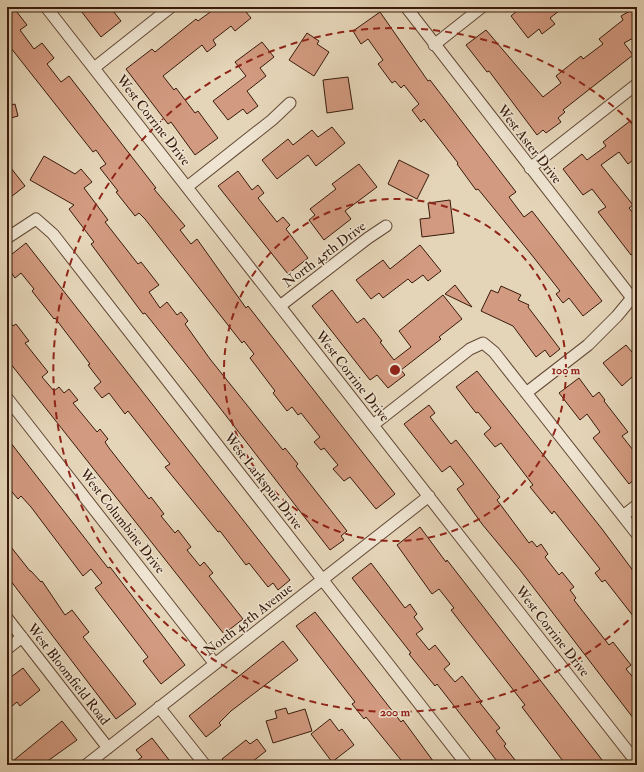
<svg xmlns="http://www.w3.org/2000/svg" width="644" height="772" viewBox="0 0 644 772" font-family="'IM FELL Double Pica',serif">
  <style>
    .building { fill: #d29a80; stroke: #381a0b }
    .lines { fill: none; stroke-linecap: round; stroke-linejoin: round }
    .street-casing { stroke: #634936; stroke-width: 13 }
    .street { stroke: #eee4d1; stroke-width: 11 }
    .ring { fill: none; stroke: #8f2418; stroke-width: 2; stroke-dasharray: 7 5 }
    .labels { text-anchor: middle; stroke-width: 3; stroke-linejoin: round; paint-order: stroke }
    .street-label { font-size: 14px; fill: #381a0b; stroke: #eee4d1 }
    .centre { fill: #8f2418; stroke: #eee4d1; stroke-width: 2 }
    .ring-label { font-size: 12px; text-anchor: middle; font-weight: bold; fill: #8f2418; stroke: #eee4d1; stroke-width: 3; stroke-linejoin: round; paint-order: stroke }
  </style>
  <rect width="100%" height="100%" fill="#e5d5b8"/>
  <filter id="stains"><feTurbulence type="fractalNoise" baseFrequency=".005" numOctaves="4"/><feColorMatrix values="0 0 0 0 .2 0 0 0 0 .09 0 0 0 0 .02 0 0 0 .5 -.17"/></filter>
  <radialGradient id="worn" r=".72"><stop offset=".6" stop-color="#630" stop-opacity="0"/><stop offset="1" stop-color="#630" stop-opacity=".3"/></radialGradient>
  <path class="building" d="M7 7H13L27 25 20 30 34 49 42 43 54 58 47 64 61 82 69 76 156 188 154 189 185 226 180 230 191 244 197 239 246 308 248 306 395 494 376 509 350 477 344 481 333 469 338 465 324 448 321 450 314 442 320 437 301 413 298 415 292 407 287 411 273 393 275 391 250 358 254 354 244 341 242 343 145 219 139 213 135 216 116 192 118 191 100 168 106 164 96 150 93 152 7 43Z
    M78 7H110L121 21 101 37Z
    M217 7H242L251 18 235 31 231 26 213 40 216 45 207 52 202 45 163 76 174 90 176 88 195 113 198 111 218 138 195 155 171 122 168 124 126 69 152 49 155 52 196 19 198 21Z
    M522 7H564L550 18 555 24 542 34 539 29 528 38 511 16Z
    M637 7V36L624 43 633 55 563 110 565 112 558 118 561 122 546 133 543 130 537 135 489 71 487 72 466 45 486 30 543 97 561 83 556 76 581 56 583 59 603 44 599 39 623 20 621 16Z
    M380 12 428 81 430 80 516 192 509 197 524 217 532 211 602 301 583 316 569 298 563 303 556 294 560 291 531 254 478 189 476 190 457 164 458 163 424 119 421 122 412 110 419 104 404 85 401 88 395 81 392 83 378 64 383 60 368 39 361 44 353 31Z
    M307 33 319 41 317 44 329 52 314 76 289 60Z
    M262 42 274 57 260 68 266 76 247 91 258 106 247 114 243 109 228 120 213 101 246 76 235 62Z
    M348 77 353 109 327 113 323 80Z
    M15 104 18 116 7 119V106Z
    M630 121 637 131V157L628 164 619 152 601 165 633 205 629 208 637 218V251L631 255 598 212 606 207 592 189 583 195 563 169 582 154 587 160 606 146 603 142Z
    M332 127 345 143 316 166 308 155 277 179 262 160 288 139 293 145 312 130 318 137Z
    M44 156 75 174 81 169 92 182 84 188 108 220 105 222 138 264 141 262 159 285 149 292 160 308 167 302 177 315 181 312 188 321 185 324 210 359 283 450 285 448 298 464 296 466 347 531 341 536 344 540 330 550 196 377 145 313 143 314 91 244 94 242 69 209 74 205 30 180Z
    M399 160 429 175 417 199 388 184Z
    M7 163 25 186 7 200Z
    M359 164 377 187 345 211 351 219 324 240 309 220 315 215 310 209 336 189 332 184Z
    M238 171 252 190 258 185 264 193 258 198 277 222 283 217 290 225 286 229 308 258 288 274 218 186Z
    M450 200 454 233 422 237 420 219 430 218 428 203Z
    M26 243 290 580 278 590 273 583 268 587 249 563 246 565 220 531 218 532 165 467 170 464 128 411 125 414 109 393 102 398 94 388 101 382 88 365 90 364 55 318 54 319 32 291 34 289 21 273 15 278 7 267V258Z
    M420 245 441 271 428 281 423 275 412 283 408 279 383 298 379 293 371 299 356 280 383 260 390 269Z
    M455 285 472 307 445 294Z
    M501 286 521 295 518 300 529 305 528 307 560 349 550 357 545 350 536 357 513 326 481 311 491 290 498 293Z
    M332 290 357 323 364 318 382 341 380 342 394 360 411 347 399 331 443 295 462 319 439 337 441 339 401 370 405 375 388 388 377 375 370 380 312 306Z
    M7 318 13 326 16 324 29 341 25 343 48 372 42 377 54 391 59 387 64 393 69 389 78 400 73 403 97 432 100 429 108 439 105 442 109 448 149 499 151 497 164 514 161 516 175 533 178 530 191 547 187 550 200 566 204 562 213 573 209 576 243 619 224 634 10 363 7 357Z
    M626 345 637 358V383L632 377 622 386 603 363Z
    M477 371 602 529 637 576V621L605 580 602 582 595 573 600 569 554 511 552 514 530 487 533 485 501 443 495 447 484 434 491 428 478 412 476 413 456 387Z
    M579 378 593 397 599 392 605 400 604 401 628 432 622 436 633 450 637 447V477L629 484 593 438 600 432 587 414 580 420 559 393Z
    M429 405 435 413 430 417 451 444 456 440 500 497 497 500 529 543 532 541 537 547 541 544 548 554 545 557 559 575 562 572 574 587 570 590 576 598 574 600 609 645 613 642 631 665 626 669 637 682V723L520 570 482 524 457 489 464 484 450 466 442 472 404 424Z
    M7 438 108 568 110 567 185 665 161 684 143 661 148 657 95 588 102 583 91 569 83 576 31 507 21 496 18 499 7 486Z
    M420 527 446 562 447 560 606 765H566L522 707 525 705 451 610 454 608 439 589 432 594 397 545Z
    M7 542 30 571H31L41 582 42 581 65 615 72 610 89 632 83 637 136 704 116 719 7 576Z
    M371 563 405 608 410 604 417 614 414 617 423 629 416 634 429 650 435 645 450 664 444 669 455 682 462 676 482 702 480 703 500 728 496 731 506 744 504 746 519 765H500L437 684 435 686 409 654 411 653 352 578Z
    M315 612 401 722 403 720 436 765H405L366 717 364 719 352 704 355 702 296 626Z
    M283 641 298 660 231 711 219 723 221 725 206 737 189 716Z
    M23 668 40 690 20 706 17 702 7 710V680Z
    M286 708 288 714 305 709 312 731 273 743 266 721 277 718 275 711Z
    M330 719 339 731 342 729 354 745 332 762 311 734Z
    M62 721 77 740 42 765H8Z
    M152 738 173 765H131L142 757 136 750Z
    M257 739 266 751 248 765H227L222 759 246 740 250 744Z"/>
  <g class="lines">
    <defs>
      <path id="street" d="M46 7 637 763
        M406 7 632 298
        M434 45 482 7
        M94 68 171 7
        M530 168 637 84
        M187 187 272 120 290 103
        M7 238 36 219 53 234 467 765
        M280 306 368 238 386 226
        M526 393 588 345 617 316 636 293
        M7 398 215 664
        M373 425 470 349 483 343 494 352 637 534
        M623 516 637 505
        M7 618 108 748
        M7 649 22 637
        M159 707 205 765
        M86 765 429 496"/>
    </defs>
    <use href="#street" class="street-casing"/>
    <use href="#street" class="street"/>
  </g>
  <g class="ring">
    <circle cx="395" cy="370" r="171"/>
    <path d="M637 612A342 342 0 1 1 637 128"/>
  </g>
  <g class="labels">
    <g class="street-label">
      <text transform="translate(154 120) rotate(52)" y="5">West Corrine Drive</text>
      <text transform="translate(530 144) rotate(52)" y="5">West Aster Drive</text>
      <text transform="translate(324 254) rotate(-37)" y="5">North 45th Drive</text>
      <text transform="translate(353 376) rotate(52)" y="5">West Corrine Drive</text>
      <text transform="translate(264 481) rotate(52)" y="5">West Larkspur Drive</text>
      <text transform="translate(123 521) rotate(52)" y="5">West Columbine Drive</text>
      <text transform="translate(248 619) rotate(-38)" y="5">North 45th Avenue</text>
      <text transform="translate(553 631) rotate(52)" y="5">West Corrine Drive</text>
      <text transform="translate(69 674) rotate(52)" y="5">West Bloomfield Road</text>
    </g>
  </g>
  <circle cx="395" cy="370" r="6" class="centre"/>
  <g class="ring-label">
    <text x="566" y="374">100 m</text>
    <text x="395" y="716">200 m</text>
  </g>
  <rect width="644" height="772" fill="none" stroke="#e5d5b8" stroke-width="24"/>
  <rect x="8" y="8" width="628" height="756" fill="none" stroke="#381a0b" stroke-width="2"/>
  <rect x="12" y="12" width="620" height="748" fill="none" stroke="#381a0b"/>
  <rect width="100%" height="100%" filter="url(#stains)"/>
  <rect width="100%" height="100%" fill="url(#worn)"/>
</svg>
